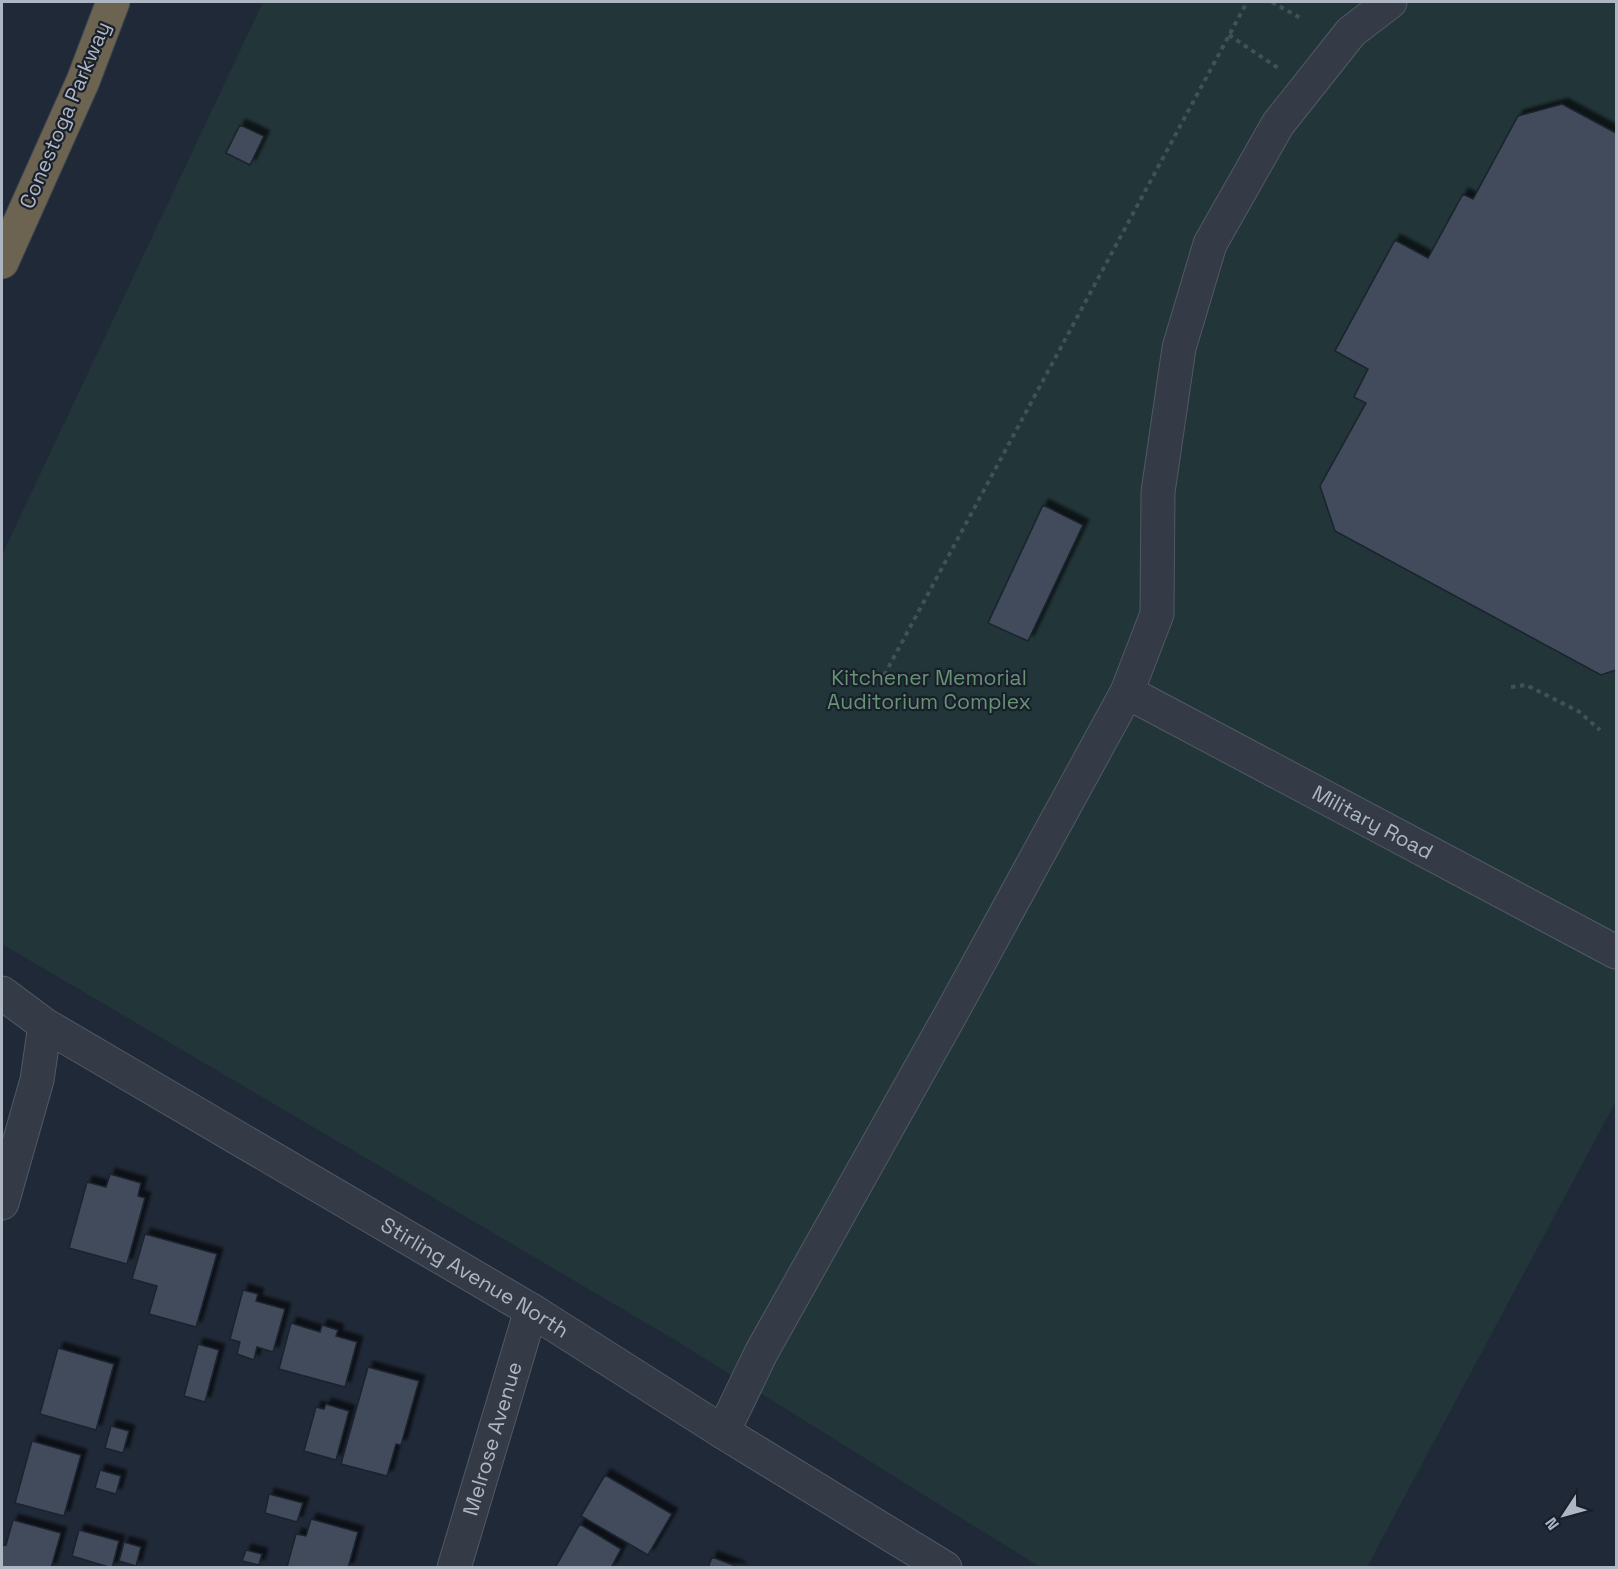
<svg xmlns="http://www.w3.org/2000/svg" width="1618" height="1569" viewBox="0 0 1618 1569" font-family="'Space Grotesk',sans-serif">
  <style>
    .green { fill: #223538 }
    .building { fill: #424c5c; stroke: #1b222e; stroke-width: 1.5; filter: url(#shadow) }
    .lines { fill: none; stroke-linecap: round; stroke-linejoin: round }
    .minor-casing { stroke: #515965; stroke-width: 35 }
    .highway-casing { stroke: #3e4652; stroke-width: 35 }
    .path { stroke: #405255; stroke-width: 4; stroke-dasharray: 4.5 4.5; stroke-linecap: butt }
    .minor { stroke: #343b47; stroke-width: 33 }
    .highway { stroke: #6d6351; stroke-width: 33 }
    .labels { text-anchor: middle; stroke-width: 4.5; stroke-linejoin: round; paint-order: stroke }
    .street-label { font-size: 21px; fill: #aeb6c4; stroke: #19202c }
    .park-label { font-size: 21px; fill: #669472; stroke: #19202c }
  </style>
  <defs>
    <filter id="shadow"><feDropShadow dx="5.5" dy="-5.5" stdDeviation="1.5" flood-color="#0009"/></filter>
  </defs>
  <rect width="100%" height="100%" fill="#202937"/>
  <path class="green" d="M263 2H1616V1101L1367 1567H1040L670 1337 2 944V555Z"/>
  <path class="building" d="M1562 104 1616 133V670L1601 675 1335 531 1320 486 1366 403 1354 397 1368 369 1335 351 1395 240 1428 258 1463 194 1473 199 1518 116Z
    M240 125 264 136 250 165 226 153Z
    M1043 505 1083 525 1028 641 988 623Z
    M110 1174 141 1183 138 1196 145 1198 127 1264 69 1248 87 1182 106 1187Z
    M145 1234 217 1254 196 1327 149 1314 157 1286 132 1279Z
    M243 1290 258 1294 256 1301 285 1309 273 1352 257 1347 254 1360 237 1354 240 1342 230 1339Z
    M291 1323 320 1332 322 1325 338 1330 336 1336 357 1342 345 1387 279 1369Z
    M198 1344 219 1350 205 1402 184 1396Z
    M58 1348 114 1364 96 1430 40 1414Z
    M368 1367 419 1381 401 1445 396 1444 387 1476 341 1464Z
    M326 1404 349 1411 336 1460 304 1451 316 1407 324 1409Z
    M111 1426 129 1431 123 1453 105 1448Z
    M32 1441 81 1455 64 1516 15 1503Z
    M100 1470 121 1476 116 1494 95 1488Z
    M605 1475 672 1514 648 1555 581 1516Z
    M269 1494 303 1503 297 1522 265 1513Z
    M311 1519 358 1532 348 1568 287 1567 296 1534 306 1536Z
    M13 1520 61 1533 51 1568H2V1550L3 1544 6 1545Z
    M580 1524 621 1549 611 1568H555Z
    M79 1530 119 1541 112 1568 72 1556Z
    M124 1542 141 1547 136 1566 119 1561Z
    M246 1550 262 1554 259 1565 242 1561Z
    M712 1557 741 1568H708Z"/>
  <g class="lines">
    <defs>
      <g id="minor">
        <path id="s1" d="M1127 692 1616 952"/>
        <path id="s2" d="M2 993 45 1025 531 1310 723 1432 945 1568"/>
        <path d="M2 1203 37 1080 45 1025"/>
        <path d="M723 1432 761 1353 952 1012 1127 692 1157 614 1158 492 1179 348 1210 244 1278 124 1351 32 1390 2"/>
        <path id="s3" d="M454 1568 531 1310"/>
      </g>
      <path id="highway" d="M2 262 83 81 113 2"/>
    </defs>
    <use href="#minor" class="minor-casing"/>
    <use href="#highway" class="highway-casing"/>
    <path class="path" d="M1272 2 1302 19
      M1229 35 1278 68
      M880 683 1247 2
      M1511 687 1526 685 1578 711 1600 730"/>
    <use href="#minor" class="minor"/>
    <use href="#highway" class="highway"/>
  </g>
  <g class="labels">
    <g class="street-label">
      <text transform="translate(65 115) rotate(-67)" y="7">Conestoga Parkway</text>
      <text dy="7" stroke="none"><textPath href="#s1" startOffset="278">Military Road</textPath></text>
      <text dy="7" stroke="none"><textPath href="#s2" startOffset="552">Stirling Avenue North</textPath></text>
      <text dy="7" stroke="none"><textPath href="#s3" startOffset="135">Melrose Avenue</textPath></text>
    </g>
    <g class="park-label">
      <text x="929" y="685">Kitchener Memorial<tspan x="929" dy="24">Auditorium Complex</tspan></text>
    </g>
  </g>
  <rect width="1618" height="1569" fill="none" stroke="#aeb6c4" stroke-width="6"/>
  <g transform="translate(1564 1515) rotate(234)" stroke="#19202c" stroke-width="4.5" paint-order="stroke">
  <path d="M0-4.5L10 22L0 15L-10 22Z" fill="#aeb6c4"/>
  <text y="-9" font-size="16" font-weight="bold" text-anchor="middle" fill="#aeb6c4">N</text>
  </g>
</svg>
